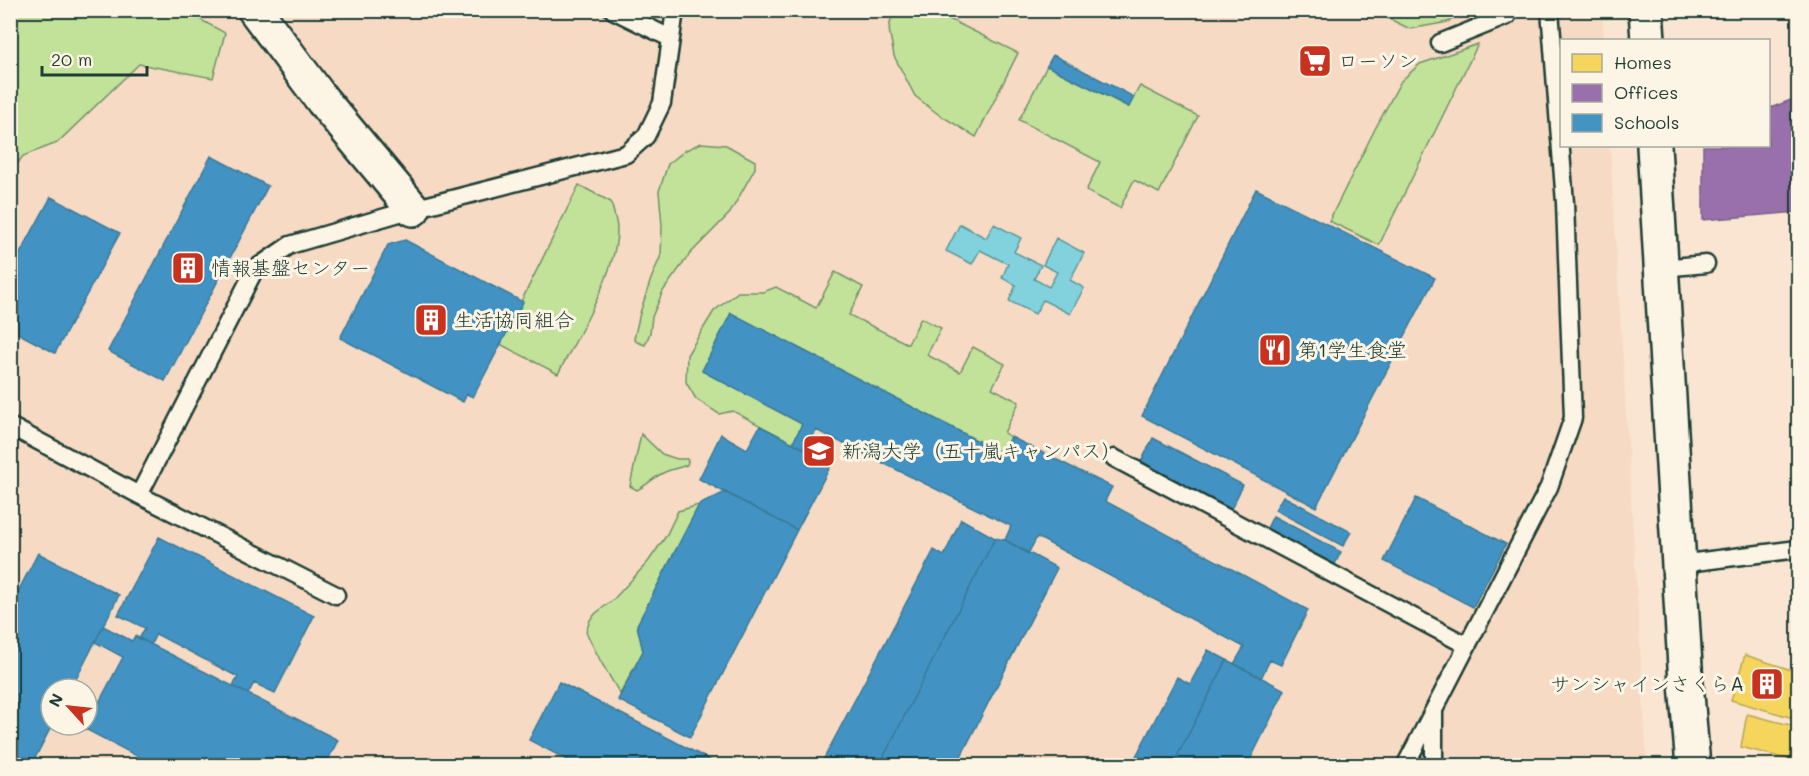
<svg xmlns="http://www.w3.org/2000/svg" width="1809" height="776" viewBox="0 0 1809 776" font-family="Mali,'Klee One',sans-serif">
  <style>
    .built { fill: #f7dac3; fill-rule: evenodd }
    .green { fill: #c2e29a; stroke: #709067; stroke-width: 1.5 }
    .water { fill: #82d2de; stroke: #5a969a; stroke-width: 1.5 }
    .homes { fill: #f6d55c; stroke: #b6a750; stroke-width: 1.5 }
    .offices { fill: #9970ab; stroke: #746187; stroke-width: 1.5 }
    .schools { fill: #4393c3; stroke: #387998; stroke-width: 1.5 }
    .lines { fill: none; stroke-linecap: round; stroke-linejoin: round }
    .lane-casing { stroke: #1f3d34; stroke-width: 21 }
    .street-casing { stroke: #1f3d34; stroke-width: 38 }
    .secondary-casing { stroke: #1f3d34; stroke-width: 38 }
    .lane { stroke: #fcf5e5; stroke-width: 16 }
    .street { stroke: #fcf5e5; stroke-width: 33 }
    .secondary { stroke: #fcf5e5; stroke-width: 33 }
    .labels { text-anchor: middle; stroke-width: 6; stroke-linejoin: round; paint-order: stroke }
    .poi-label { font-size: 20px; fill: #1f3d34; stroke: #fcf5e5; text-anchor: start }
  </style>
  <rect width="100%" height="100%" fill="#f9e5d1"/>
  <filter id="ink" filterUnits="userSpaceOnUse"><feTurbulence type="fractalNoise" baseFrequency=".0167" numOctaves="2"/><feDisplacementMap in="SourceGraphic" scale="12" xChannelSelector="R" yChannelSelector="G"/><feConvolveMatrix kernelMatrix="1 2 1 2 8 2 1 2 1" color-interpolation-filters="sRGB"/></filter>
  <g filter="url(#ink)">
    <path class="built" d="M10 11H1602L1604 40H1562V146H1610L1647 765H11ZM51 689H87V725H51Z"/>
    <path class="green" d="M11 10 185 11 225 33 213 78 139 64 57 143 23 156 11 173Z
      M893 10 933 11 1018 53 976 137 938 114 915 96 894 56 889 29Z
      M1373 11H1464L1448 22 1410 29Z
      M1478 44 1379 245 1329 221 1375 129 1401 81 1420 64Z
      M1047 66 1128 107 1140 86 1198 116 1159 193 1134 180 1120 208 1086 191 1100 162 1019 120Z
      M701 143 726 145 755 161V168L730 213 689 255 663 291 652 317 650 333 645 345 637 342 634 339 640 313 651 279 661 255 662 225 659 191 668 164 686 150Z
      M579 185 611 202C613 211 617 221 617 229 618 271 577 337 558 374L500 344Z
      M835 272 863 287 849 315 908 344 921 318 941 328 927 355 960 372 973 347 1005 364 992 388 1019 402 1004 433 1011 437 1003 454 731 313 702 371 802 424 793 443 733 411 719 414 696 399 686 382 687 355 714 311 738 292H763L776 287 816 308Z
      M641 434 662 454 677 459H687L688 461 687 465C679 468 671 469 663 473 653 478 646 486 637 490L630 486Z
      M699 505 637 625 643 651 620 694 601 662 586 632 590 620 596 613 613 600 648 562 666 536 678 511Z"/>
    <path class="water" d="M960 224 986 238 994 224 1021 238 1014 252 1041 265 1034 279 1049 287 1057 272 1043 265 1056 238 1084 253 1070 280 1084 288 1070 314 1043 300 1035 314 1009 301 1016 285 1002 278 1008 264 980 250 972 264 946 251Z"/>
    <path class="homes" d="M1745 655 1798 672V697L1793 718 1731 700Z
      M1747 714 1798 727V762L1741 747Z"/>
    <path class="offices" d="M1798 97V212L1703 220V146H1768V109Z"/>
    <path class="schools" d="M1053 55 1134 97 1129 107 1047 66Z
      M211 156 268 186 165 381 108 351Z
      M1256 189 1435 278 1316 507 1142 416Z
      M51 197 120 233 55 353 10 329V272Z
      M405 240 523 302 473 397 467 394 463 402 340 338 388 245Z
      M731 313 1003 454 1011 437 1112 487 1105 501 1308 610 1281 665 1270 660 1261 678 1234 664 1244 647 1037 537 1028 554 1005 540 1011 526 816 430 806 450 793 443 802 424 702 371Z
      M760 426 832 463 797 530 699 479 721 434 747 449Z
      M1153 438 1243 485 1230 511 1140 464Z
      M725 492 797 530 690 737 618 700 643 651 637 625 699 505Z
      M1283 496 1351 532 1343 546 1275 510Z
      M1416 498 1506 544 1473 607 1384 561Z
      M1273 516 1341 552 1334 566 1266 530Z
      M961 519 995 538 879 766H820L934 550 944 556Z
      M159 537 314 616 275 693 254 683 248 694 233 686 238 677 156 634 151 644 139 639 145 628 118 615Z
      M995 538 1005 540 1057 568 956 766H879Z
      M38 553 119 595 71 689H51L52 725 31 766H10V607Z
      M103 626 132 641 135 636 338 740 325 766H156L85 729 123 657 95 642Z
      M1208 650 1227 660 1172 766H1131L1177 677 1190 684Z
      M1227 660 1285 690 1247 766H1172Z
      M559 682 672 740 721 766H579L529 740Z"/>
    <g class="lines">
      <defs>
        <path id="lane" d="M613 10 670 38
          M1440 43 1507 16 1510 10
          M1662 268 1706 264
          M10 426 139 495 336 595
          M1114 458 1466 645
          M139 495 255 269 290 245 413 209 626 154 646 136 662 103 675 10
          M1679 564 1798 549
          M1434 711V766
          M1405 766 1549 487 1573 418 1565 203 1550 10"/>
        <path id="street" d="M255 10 323 101 413 209"/>
        <path id="secondary" d="M1646 10 1648 40
          M1654 146 1686 683 1693 766"/>
      </defs>
      <use href="#lane" class="lane-casing"/>
      <use href="#street" class="street-casing"/>
      <use href="#secondary" class="secondary-casing"/>
      <use href="#lane" class="lane"/>
      <use href="#street" class="street"/>
      <use href="#secondary" class="secondary"/>
    </g>
  </g>
  <defs>
    <symbol id="supermarket-square" viewBox="-11 -11 22 22"><rect x="-9" y="-9" width="18" height="18" rx="4" fill="#c8321e" stroke="#fcf5e5"/><path d="M-6-5.5h2.5l.6 2H6L4.5 2H-2.5L-4.4-4H-6ZM-1.5 3.2a1.3 1.3 0 1 0 .1 0ZM3 3.2a1.3 1.3 0 1 0 .1 0Z" fill="#fff"/></symbol>
    <symbol id="building-square" viewBox="-11 -11 22 22"><rect x="-9" y="-9" width="18" height="18" rx="4" fill="#c8321e" stroke="#fcf5e5"/><path d="M-4-6H4V6H1V3H-1V6H-4ZM-2.5-4.3h1.7v1.8h-1.7ZM.8-4.3h1.7v1.8H.8ZM-2.5-1h1.7V.8h-1.7ZM.8-1h1.7V.8H.8Z" fill="#fff"/></symbol>
    <symbol id="restaurant-square" viewBox="-11 -11 22 22"><rect x="-9" y="-9" width="18" height="18" rx="4" fill="#c8321e" stroke="#fcf5e5"/><path d="M-5-6h1v4h1v-4h1v4h1v-4h1v5L-1.5 .5V6h-2V.5L-5-1ZM5-6V6H3V1.5H1.5Q1.5-4 5-6Z" fill="#fff"/></symbol>
    <symbol id="university-square" viewBox="-11 -11 22 22"><rect x="-9" y="-9" width="18" height="18" rx="4" fill="#c8321e" stroke="#fcf5e5"/><path d="M0-5L7-2L0 1L-7-2ZM-4 1L0 2.5L4 1V4Q0 6-4 4Z" fill="#fff"/></symbol>
  </defs>
  <g fill-rule="evenodd">
    <use href="#supermarket-square" x="1296" y="42" width="38" height="38"/>
    <use href="#building-square" x="169" y="249" width="38" height="38"/>
    <use href="#building-square" x="412" y="301" width="38" height="38"/>
    <use href="#restaurant-square" x="1256" y="331" width="38" height="38"/>
    <use href="#university-square" x="800" y="432" width="38" height="38"/>
    <use href="#building-square" x="1748" y="665" width="38" height="38"/>
  </g>
  <g class="labels">
    <g class="poi-label">
      <text x="1338" y="68">ローソン</text>
      <text x="211" y="275">情報基盤センター</text>
      <text x="454" y="327">生活協同組合</text>
      <text x="1298" y="357">第1学生食堂</text>
      <text x="842" y="458">新潟大学（五十嵐キャンパス）</text>
      <text x="1744" y="691" text-anchor="end">サンシャインさくらA</text>
    </g>
  </g>
  <rect width="1809" height="776" fill="none" stroke="#fcf5e5" stroke-width="36"/>
  <rect x="18" y="18" width="1773" height="740" fill="none" stroke="#1f3d34" stroke-width="2" filter="url(#ink)"/>
  <rect x="1560" y="39" width="210" height="108" fill="#fcf5e5" stroke="#a4ab9e" stroke-width="1.5"/>
  <rect x="1572" y="54" width="30" height="18" fill="#f6d55c" stroke="#a4ab9e" stroke-width="1.5"/>
  <text x="1614" y="69" font-size="18" fill="#1f3d34">Homes</text>
  <rect x="1572" y="84" width="30" height="18" fill="#9970ab" stroke="#a4ab9e" stroke-width="1.5"/>
  <text x="1614" y="99" font-size="18" fill="#1f3d34">Offices</text>
  <rect x="1572" y="114" width="30" height="18" fill="#4393c3" stroke="#a4ab9e" stroke-width="1.5"/>
  <text x="1614" y="129" font-size="18" fill="#1f3d34">Schools</text>
  <g transform="translate(69 707) rotate(297)"><circle r="28" fill="#fcf5e5" stroke="#a4ab9e" stroke-width="1.5"/>
  <path d="M0-4.5L10 22L0 15L-10 22Z" fill="#c8321e"/>
  <text y="-9" font-size="16" font-weight="bold" text-anchor="middle" fill="#1f3d34">N</text>
  </g>
  <path d="M42 66v9h105v-9" fill="none" stroke="#1f3d34" stroke-width="3"/>
  <text x="51" y="66" font-size="18" fill="#1f3d34" stroke="#fcf5e5" stroke-width="4.5" paint-order="stroke">20 m</text>
</svg>
